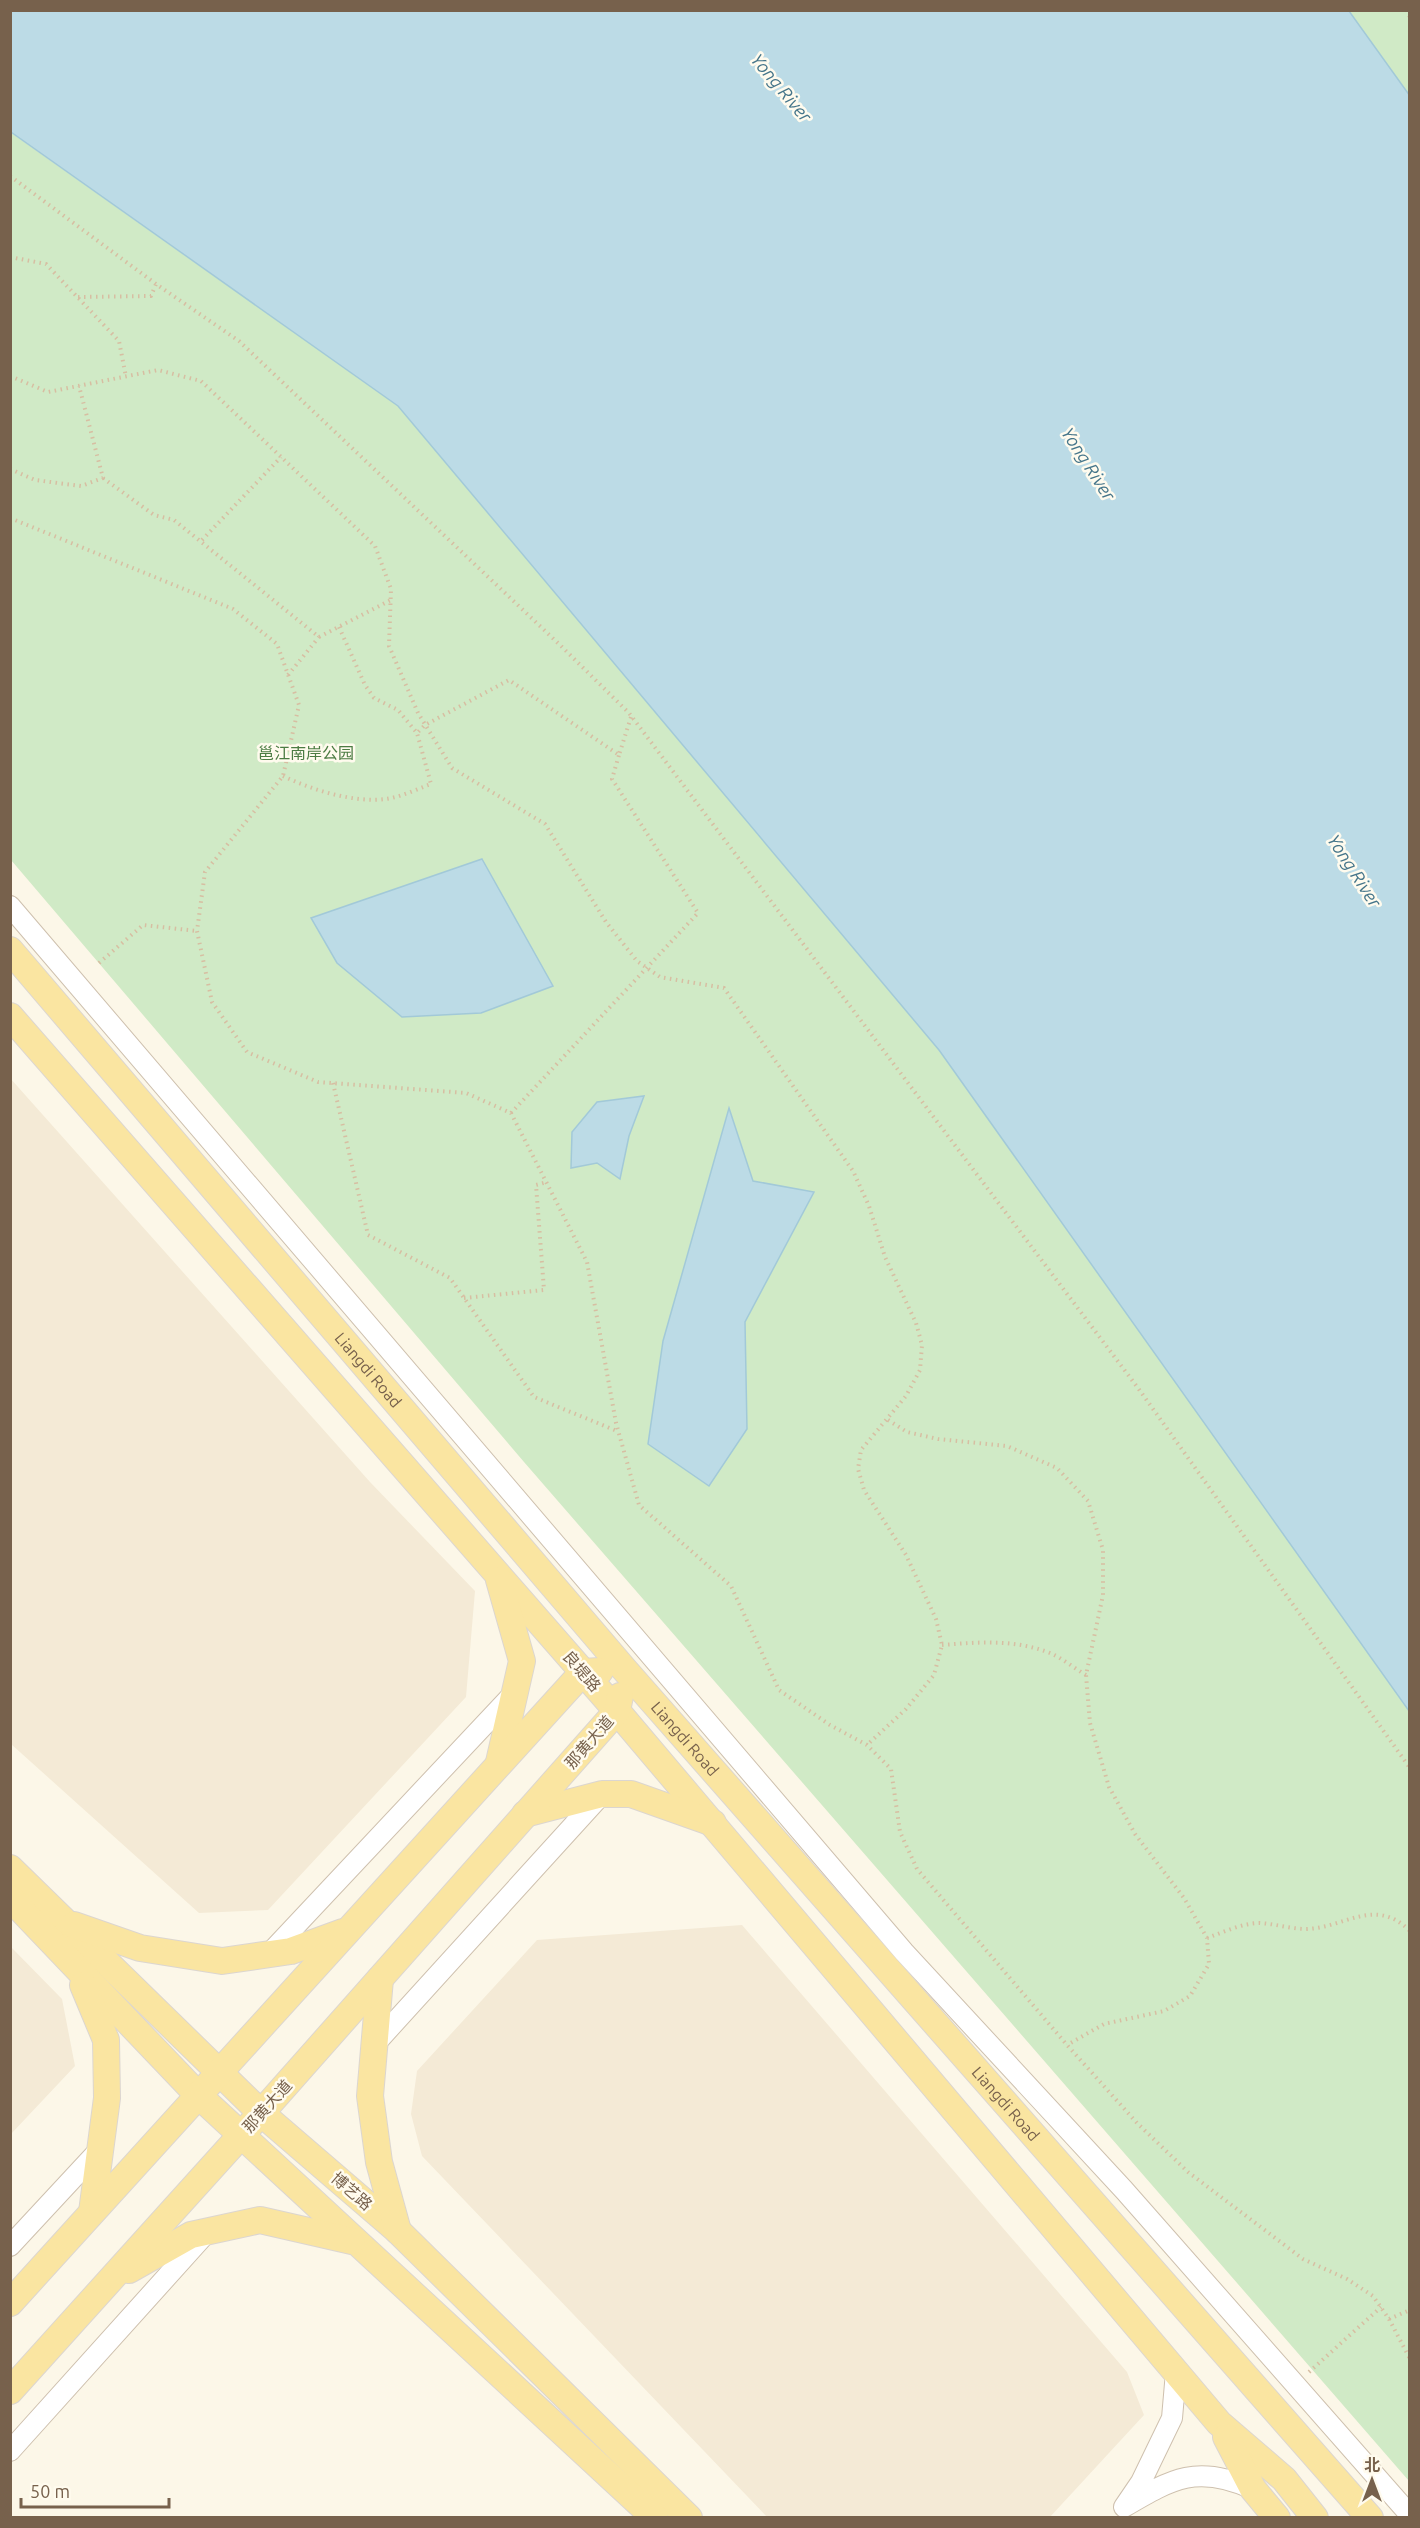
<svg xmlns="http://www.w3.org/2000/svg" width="1420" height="2528" viewBox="0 0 1420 2528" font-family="Ubuntu,'Noto Sans SC',sans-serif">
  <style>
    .residential { fill: #f4ead6 }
    .green { fill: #d0eac6 }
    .water { fill: #bcdbe6; stroke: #a2c9d8; stroke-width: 1.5 }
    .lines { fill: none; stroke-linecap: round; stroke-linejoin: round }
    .minor-casing { stroke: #cec0ae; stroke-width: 22 }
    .major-casing { stroke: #dcd6d0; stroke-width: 28 }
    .path { stroke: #d7bea2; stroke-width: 4; stroke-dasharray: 1.5 4.5; stroke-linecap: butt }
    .minor { stroke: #fff; stroke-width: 20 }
    .major { stroke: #fae5a1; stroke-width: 26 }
    .labels { text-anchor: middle; stroke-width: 5; stroke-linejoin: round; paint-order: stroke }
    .park-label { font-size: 16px; fill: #4c7c43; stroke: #fffbee }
    .street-label { font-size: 16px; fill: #77614c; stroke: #fffbee }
    .water-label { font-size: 18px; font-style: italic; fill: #45758a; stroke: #fffbee }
  </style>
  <rect width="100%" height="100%" fill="#fcf7e8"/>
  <path class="residential" d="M10 1078 370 1482 475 1591 466 1697 268 1910 199 1913 11 1744Z
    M742 1925 1127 2372 1144 2415 1050 2517H767L422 2156 411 2114 417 2071 537 1940Z
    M11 1947 62 1999 75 2066 11 2134Z"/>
  <path class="green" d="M1349 11H1409V96Z
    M10 132 398 406 939 1050 1409 1711V2481L524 1462 11 860Z"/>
  <path class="water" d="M11 10 1349 11 1410 96 1409 1711 939 1050 398 406 11 132Z
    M482 859 553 986 481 1013 402 1017 337 963 311 918Z
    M644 1096 629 1136 620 1179 597 1163 571 1168 572 1132 597 1102Z
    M729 1108 753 1181 814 1192 745 1322 747 1429 709 1486 648 1444 663 1341Z"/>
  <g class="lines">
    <defs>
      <path id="minor" d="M10 906 904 1952 1124 2190 1410 2515
        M269 1954 515 1692
        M374 2045 602 1794
        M10 2246 101 2148
        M1176 2372 1172 2418 1141 2482 1124 2507C1173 2478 1198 2464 1253 2489
        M10 2451 208 2231"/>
      <g id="major">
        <path id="s1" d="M10 950 624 1669 1370 2518"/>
        <path d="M10 1016 617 1711 1219 2423 1284 2479 1315 2518"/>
        <path d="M499 1762 522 1661 499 1580"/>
        <path d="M525 1814 602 1794H631L713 1823"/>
        <path d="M10 1868 261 2113 398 2231 689 2518"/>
        <path d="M10 1898 198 2095 655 2518"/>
        <path d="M74 1925 140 1948 222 1961 291 1951 343 1932"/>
        <path d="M380 1979 370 2096 379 2162 398 2231"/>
        <path d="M83 1985 106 2040 107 2098 92 2212"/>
        <path d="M129 2270 191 2235 260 2220 352 2241"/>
        <path d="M10 2303 583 1672 600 1671"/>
        <path d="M10 2391 261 2113 617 1711 620 1696"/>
        <path d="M1226 2437 1253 2489 1277 2518"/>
      </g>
    </defs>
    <use href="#minor" class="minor-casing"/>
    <use href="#major" class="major-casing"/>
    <path class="path" d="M1406 10 1410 17
      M10 176 156 284 239 341 560 645 629 713 1138 1388 1410 1768
      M10 257 46 264 119 341 126 377
      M78 297 151 296 156 284
      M10 376 48 392 158 370 201 381 375 546 391 589 389 646 418 713 452 768 545 824 606 922 637 961 660 977 724 988 853 1171 869 1206 885 1257 916 1323 922 1345 920 1370 906 1396 861 1450 858 1469 864 1490 906 1555 936 1619 942 1645 934 1675 906 1709 867 1745
      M10 469 35 480 81 486 103 478 79 386
      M103 478 154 515 174 520 319 637 391 600
      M10 518 233 609 277 644 299 705 283 776 205 872 197 931 212 1002 247 1052 318 1082 466 1093 511 1113 587 1262 616 1423 639 1505 731 1586 779 1690 830 1725 867 1745 891 1769 900 1832 917 1869 1067 2045 1137 2123 1188 2172 1303 2259 1347 2279 1373 2296 1389 2319 1410 2359
      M202 540 281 457
      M339 627 365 685 374 698 398 710 417 733 425 725 509 680 619 755 631 717
      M288 675 319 637
      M283 776C312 790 354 803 386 799 401 797 417 789 431 784L417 733
      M99 963 143 925 197 931
      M333 1083 368 1235 450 1278 534 1397 617 1431
      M511 1113 698 913 612 779 619 755
      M464 1298 544 1290 536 1185 547 1182
      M888 1420 907 1432 938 1439 1007 1446 1057 1468 1088 1501 1103 1550V1595L1086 1675 1090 1723 1109 1787 1135 1834 1184 1898 1207 1938 1209 1964 1190 1996 1164 2011 1104 2024 1067 2045
      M942 1645C979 1642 1014 1639 1050 1653 1062 1658 1074 1668 1086 1675
      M1207 1938C1224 1932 1242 1923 1260 1923 1276 1924 1291 1929 1306 1929 1345 1928 1375 1896 1410 1931
      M1389 2319 1410 2310
      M1309 2372 1381 2307"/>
    <use href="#minor" class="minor"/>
    <use href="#major" class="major"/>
  </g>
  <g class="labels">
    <g class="park-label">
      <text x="306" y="759">邕江南岸公园</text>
    </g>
    <g class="street-label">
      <text dy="6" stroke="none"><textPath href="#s1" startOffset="552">Liangdi Road</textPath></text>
      <text transform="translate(582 1671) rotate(49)" y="6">良堤路</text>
      <text dy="6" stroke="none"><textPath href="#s1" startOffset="1038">Liangdi Road</textPath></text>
      <text transform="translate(589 1742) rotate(-49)" y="6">那黄大道</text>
      <text dy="6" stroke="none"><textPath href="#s1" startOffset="1524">Liangdi Road</textPath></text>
      <text transform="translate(267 2106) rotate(-48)" y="6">那黄大道</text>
      <text transform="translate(352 2191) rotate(41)" y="6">博艺路</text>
    </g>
    <g class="water-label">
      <text transform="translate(781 88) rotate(50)" y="6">Yong River</text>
      <text transform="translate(1088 464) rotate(57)" y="6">Yong River</text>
      <text transform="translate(1354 871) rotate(57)" y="6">Yong River</text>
    </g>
  </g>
  <rect width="1420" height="2528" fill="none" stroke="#77614c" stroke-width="24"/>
  <g transform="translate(1372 2480)" stroke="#fffbee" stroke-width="4.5" paint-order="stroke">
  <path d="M0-4.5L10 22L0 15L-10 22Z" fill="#77614c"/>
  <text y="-9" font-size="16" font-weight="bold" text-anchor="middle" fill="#77614c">北</text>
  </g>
  <path d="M21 2498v9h148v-9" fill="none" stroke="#77614c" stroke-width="3"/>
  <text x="30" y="2498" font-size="18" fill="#77614c" stroke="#fffbee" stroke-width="4.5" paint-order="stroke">50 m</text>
</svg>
